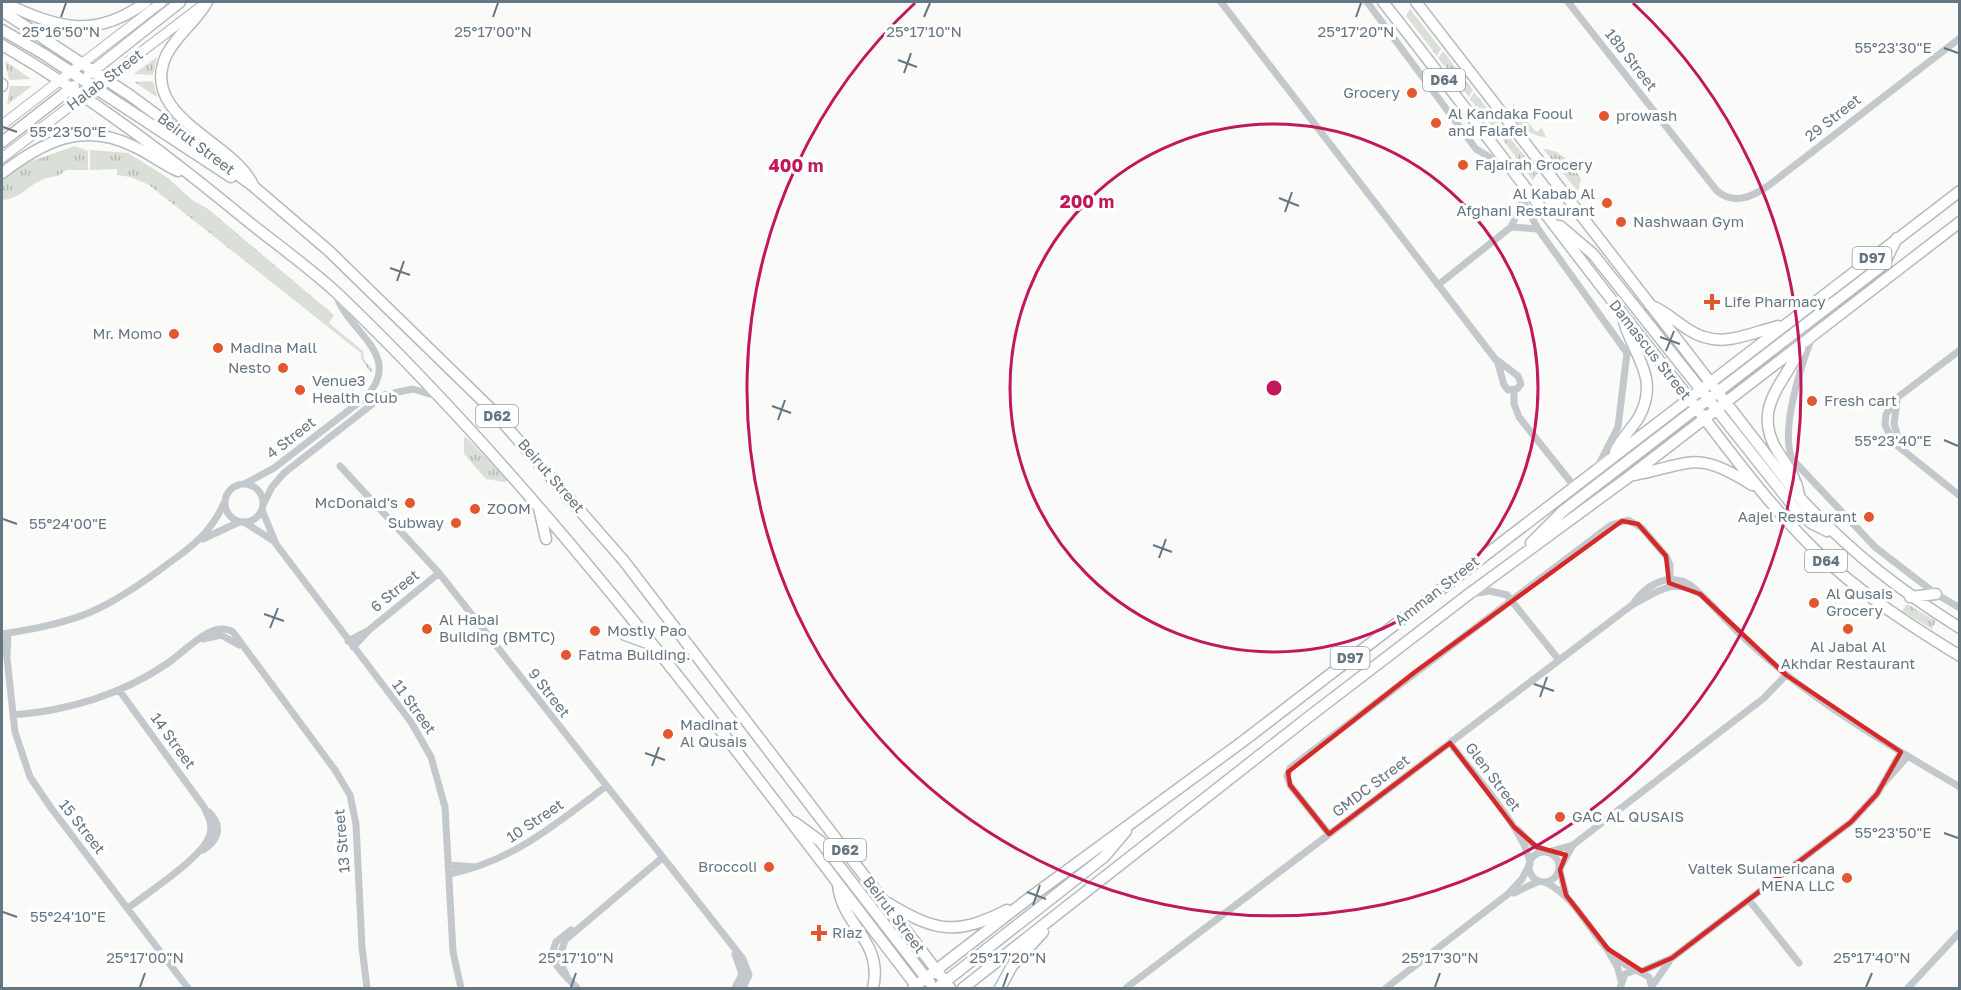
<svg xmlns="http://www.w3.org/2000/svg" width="1961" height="990" viewBox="0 0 1961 990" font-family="'Golos Text',sans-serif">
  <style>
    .grass { fill: url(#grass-tufts) }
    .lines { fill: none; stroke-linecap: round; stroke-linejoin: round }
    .secondary-casing { stroke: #b3babf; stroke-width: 11 }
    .primary-casing { stroke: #b5babe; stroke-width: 13 }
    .street { stroke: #c3c8cc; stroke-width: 7 }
    .secondary { stroke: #fff; stroke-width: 9 }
    .primary { stroke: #fff; stroke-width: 10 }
    .marked { fill: none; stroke: #d62828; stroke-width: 4.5; stroke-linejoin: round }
    .ticks { fill: none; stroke: #657683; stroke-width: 2 }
    .ring { fill: none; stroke: #c2185b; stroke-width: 3 }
    .poi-dot { fill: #e4572e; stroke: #fff; stroke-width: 2 }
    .labels { text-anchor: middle; stroke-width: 6; stroke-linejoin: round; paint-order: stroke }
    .shield { fill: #fff; stroke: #939fa8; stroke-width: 1.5 }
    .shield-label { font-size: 14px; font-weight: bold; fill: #657683 }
    .street-label { font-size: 15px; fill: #657683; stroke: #fff }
    .poi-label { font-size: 15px; fill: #657683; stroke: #fff; text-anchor: start }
    .ticks-label { font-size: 15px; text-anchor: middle; fill: #657683; stroke: #fff; stroke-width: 6; stroke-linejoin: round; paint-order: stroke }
    .centre { fill: #c2185b; stroke: #fff; stroke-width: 3 }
    .ring-label { font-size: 18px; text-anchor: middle; font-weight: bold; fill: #c2185b; stroke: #fff; stroke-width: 6; stroke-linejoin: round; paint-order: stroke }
  </style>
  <defs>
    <pattern id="grass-tufts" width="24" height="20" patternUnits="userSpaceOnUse" patternTransform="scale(1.5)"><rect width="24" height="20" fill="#dadfd7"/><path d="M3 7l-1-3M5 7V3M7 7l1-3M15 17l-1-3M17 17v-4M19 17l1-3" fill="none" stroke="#b4b9b4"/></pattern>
  </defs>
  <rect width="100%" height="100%" fill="#fafaf8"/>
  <path class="grass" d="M1410 9 1441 49 1437 56 1406 16Z
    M1443 51 1473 90 1469 97 1438 58Z
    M157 57 153 75 134 74Z
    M5 61 31 79 9 80Z
    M153 81 157 97 134 82Z
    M10 86H32L7 105Z
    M1474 92 1505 131 1501 138 1470 99Z
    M1513 104 1536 132 1542 128 1546 137C1530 136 1510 122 1513 104Z
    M1507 134 1538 173 1533 180 1503 140Z
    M75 146 88 151V170H66C60 177 52 176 44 179 28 185 19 200 2 200V180L26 163Z
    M1543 149C1563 150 1570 163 1581 178L1578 192Z
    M90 150 128 153 168 178 192 200 208 209 334 315 329 323 363 351 364 359 373 371 371 373 361 359V353L149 185 131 177 117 175V169L90 170Z
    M464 437 467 438 508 480 505 482 486 479 464 454Z
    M1907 604 1936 621 1932 629 1902 611Z"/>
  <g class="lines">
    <defs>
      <path id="secondary" d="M2 125 162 2
        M2 158 203 5"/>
      <path id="primary" d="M2 2C56 27 93 41 146 2
        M207 2C196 22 176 35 166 56 139 116 230 140 252 183
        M1383 2C1480 125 1572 252 1670 374 1717 433 1760 496 1814 549 1858 592 1908 624 1960 656
        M1416 2 1799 497C1851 552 1896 588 1960 628
        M2 11 131 96 253 186 329 251 491 409 624 561 950 988
        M2 30 42 53 231 177
        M2 45C90 96 171 158 250 223 279 246 311 269 338 294 557 504 734 749 918 988
        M89 74 180 2
        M2 84V86
        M2 142 74 86
        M2 173C43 142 82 121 133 146 149 153 162 164 178 171
        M1560 226 1593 254 1794 507 1811 523 1827 531
        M1650 305C1665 311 1676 322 1689 330 1720 350 1747 334 1778 326
        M1615 452C1621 438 1632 429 1639 417 1660 378 1634 356 1624 322
        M1634 475C1691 464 1696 449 1752 485
        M1799 494C1796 477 1787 466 1778 452 1751 409 1783 385 1800 349
        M539 508 546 539
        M1531 543 1563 511 1884 264 1897 238
        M1910 597 1936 594
        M625 635 653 645
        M794 822 820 841 930 983
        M838 885C842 926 884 941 873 988
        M888 903C936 932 956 936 1007 910
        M913 988 1028 899 1242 742 1960 191
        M937 988 1104 857 1126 831
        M963 988 1306 719 1469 594 1630 476 1960 222
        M1000 988 1012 966 1043 932"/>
    </defs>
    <use href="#secondary" class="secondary-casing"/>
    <use href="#primary" class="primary-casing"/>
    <path class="street" d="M1221 2 1496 360
      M1367 2 1476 149 1491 158H1503
      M1568 2 1717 191C1734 205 1752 197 1768 186L1960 38
      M1525 186 1523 201 1538 229 1627 353 1618 427 1598 466
      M1511 227 1538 229
      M1438 285 1511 227 1523 201
      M1812 337C1801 366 1780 429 1792 459L1875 547 1936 594 1960 608
      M1960 350 1898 397 1886 414 1885 425 1894 443 1960 496
      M1497 360 1518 376 1521 384 1517 389 1508 390 1504 385Z
      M1514 390V404L1519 417 1574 486
      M1897 400 1894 424 1901 447
      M340 466 439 573 743 959 749 975 743 988
      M246 483 274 468 366 397C405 355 347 332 336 294
      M225 503a19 19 0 1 1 38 0a19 19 0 1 1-38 0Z
      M263 505 272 487 284 473 384 395 413 389 436 396
      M262 510 276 544 411 722 431 757 445 807 453 952 461 988
      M244 522 272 540
      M203 539 239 522
      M1471 594 1490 591 1507 595 1559 660
      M1635 601C1646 587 1663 575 1682 581 1697 585 1728 624 1742 636 1807 698 1883 742 1960 787
      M8 633 7 658 15 732 30 777 51 808 188 988
      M2 634C78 623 107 610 169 563 193 546 212 531 224 503
      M203 639 221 635 239 645
      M2 641 7 658
      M348 641 369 630
      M353 647 369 630 439 573
      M119 690 204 807C208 816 213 824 210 834 205 856 147 893 128 908
      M13 715C68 711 123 694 168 663 186 651 212 619 233 632L335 770 350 795 356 824 362 947 367 988
      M1450 743C1470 770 1527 832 1530 864
      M1884 783 1908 756
      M1517 829 1533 845 1545 851
      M1329 834 1290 785 1287 776 1290 768 1611 525 1628 520 1642 528 1666 556 1670 565V579
      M203 850C219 840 223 826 209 812
      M1529 867a15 15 0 1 1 30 0a15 15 0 1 1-30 0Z
      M1548 852 1573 845 1764 698 1786 675
      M449 865 475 867
      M1560 868 1573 845
      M1560 871 1566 895
      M449 874C511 862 556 824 605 787
      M1545 882C1585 901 1595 954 1636 970
      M1514 893 1539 881
      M1749 900 1799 963
      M571 930 556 942C546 963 565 974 577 988
      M1608 951 1617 966 1621 980
      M1642 971 1672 958 1851 822 1877 794 1901 752
      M568 979 559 959 565 940 662 858
      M1652 986 1669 962
      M735 988 742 974 735 954
      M1126 988 1632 605C1656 593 1673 576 1700 594
      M1386 988 1508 894 1522 879 1529 865
      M1620 988 1625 974 1636 970 1649 977 1652 988
      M1908 988 1960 932"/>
    <use href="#secondary" class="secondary"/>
    <use href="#primary" class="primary"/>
  </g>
  <path class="marked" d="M1622 521 1638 524 1666 556 1669 583 1700 594 1786 675 1901 752 1877 794 1851 822 1672 958 1642 971 1608 949 1566 895 1560 870 1566 855 1537 847 1514 827 1450 743 1329 834 1290 785 1288 772 1415 672Z"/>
  <path class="ticks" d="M61 17 66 3M493 17 498 3M924 17 930 3M1356 17 1361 3M1944 48 1958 53M898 60 917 67M904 73 911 53M3 127 17 132M1279 198 1299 206M1285 212 1292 192M390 268 410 275M397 281 404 261M1660 337 1680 344M1666 351 1674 331M772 406 791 413M778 420 785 400M1944 440 1958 446M3 519 17 524M1153 545 1172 552M1159 558 1166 539M264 614 284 621M270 628 278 608M1534 684 1554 691M1540 697 1547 677M645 753 665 760M652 766 659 747M1944 833 1958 838M1027 892 1046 899M1033 905 1040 885M3 912 17 917M140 987 145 973M571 987 576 973M1003 987 1008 973M1435 987 1440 973M1866 987 1872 973"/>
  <g class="ring">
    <circle cx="1274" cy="388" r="264"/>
    <path d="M1633 3A527 527 0 1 1 915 3"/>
  </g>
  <g class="poi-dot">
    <circle cx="1412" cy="93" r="6"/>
    <circle cx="1604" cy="116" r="6"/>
    <circle cx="1436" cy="123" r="6"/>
    <circle cx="1463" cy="165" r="6"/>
    <circle cx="1607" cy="203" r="6"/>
    <circle cx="1621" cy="222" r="6"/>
    <path d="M1709 293h6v6h6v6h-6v6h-6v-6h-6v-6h6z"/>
    <circle cx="174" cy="334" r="6"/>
    <circle cx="218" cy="348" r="6"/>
    <circle cx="283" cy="368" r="6"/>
    <circle cx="300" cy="390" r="6"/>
    <circle cx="1812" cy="401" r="6"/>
    <circle cx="410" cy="503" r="6"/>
    <circle cx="475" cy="509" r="6"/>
    <circle cx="1869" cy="517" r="6"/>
    <circle cx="456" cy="523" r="6"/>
    <circle cx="1814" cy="603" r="6"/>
    <circle cx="427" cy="629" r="6"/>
    <circle cx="1848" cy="629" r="6"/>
    <circle cx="595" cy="631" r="6"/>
    <circle cx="566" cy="655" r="6"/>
    <circle cx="668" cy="734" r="6"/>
    <circle cx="1560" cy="817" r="6"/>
    <circle cx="769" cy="867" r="6"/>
    <circle cx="1847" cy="878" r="6"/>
    <path d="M816 924h6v6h6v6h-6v6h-6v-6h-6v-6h6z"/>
  </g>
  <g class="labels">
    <g class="shield">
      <rect x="1423" y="69" width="42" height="22" rx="4.5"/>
      <rect x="1852.5" y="247" width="39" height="22" rx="4.5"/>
      <rect x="476" y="405" width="42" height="22" rx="4.5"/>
      <rect x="1805" y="550" width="42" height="22" rx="4.5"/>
      <rect x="1330.5" y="647" width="39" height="22" rx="4.5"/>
      <rect x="824" y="839" width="42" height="22" rx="4.5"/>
    </g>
    <g class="shield-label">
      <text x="1444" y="85">D64</text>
      <text x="1872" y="263">D97</text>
      <text x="497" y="421">D62</text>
      <text x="1826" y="566">D64</text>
      <text x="1350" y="663">D97</text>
      <text x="845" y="855">D62</text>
    </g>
    <g class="street-label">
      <text transform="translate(1631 60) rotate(52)" y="5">18b Street</text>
      <text transform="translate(105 80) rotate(-37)" y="5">Halab Street</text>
      <text transform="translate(1833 118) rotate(-38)" y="5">29 Street</text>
      <text transform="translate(196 144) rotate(37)" y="5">Beirut Street</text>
      <text transform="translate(1650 350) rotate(52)" y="5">Damascus Street</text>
      <text transform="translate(291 438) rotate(-38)" y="5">4 Street</text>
      <text transform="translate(551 476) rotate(49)" y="5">Beirut Street</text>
      <text transform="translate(395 591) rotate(-39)" y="5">6 Street</text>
      <text transform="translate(1437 591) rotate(-38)" y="5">Amman Street</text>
      <text transform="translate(549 693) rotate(52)" y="5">9 Street</text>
      <text transform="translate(414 707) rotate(54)" y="5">11 Street</text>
      <text transform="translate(173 741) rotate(54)" y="5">14 Street</text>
      <text transform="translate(1493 777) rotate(53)" y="5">Glen Street</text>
      <text transform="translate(1371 786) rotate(-37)" y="5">GMDC Street</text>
      <text transform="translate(535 821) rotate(-34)" y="5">10 Street</text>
      <text transform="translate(82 827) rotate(52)" y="5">15 Street</text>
      <text transform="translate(342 841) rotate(-95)" y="5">13 Street</text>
      <text transform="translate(894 915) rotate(53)" y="5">Beirut Street</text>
    </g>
    <g class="poi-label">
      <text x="1400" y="98" text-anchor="end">Grocery</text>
      <text x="1448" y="119">Al Kandaka Fooul<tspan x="1448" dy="17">and Falafel</tspan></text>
      <text x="1616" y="121">prowash</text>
      <text x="1475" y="170">Fajairah Grocery</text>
      <text x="1595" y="199" text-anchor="end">Al Kabab Al<tspan x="1595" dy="17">Afghani Restaurant</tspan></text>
      <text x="1633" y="227">Nashwaan Gym</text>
      <text x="1724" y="307">Life Pharmacy</text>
      <text x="162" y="339" text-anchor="end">Mr. Momo</text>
      <text x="230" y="353">Madina Mall</text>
      <text x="271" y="373" text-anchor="end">Nesto</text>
      <text x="312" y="386">Venue3<tspan x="312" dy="17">Health Club</tspan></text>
      <text x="1824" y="406">Fresh cart</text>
      <text x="398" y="508" text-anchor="end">McDonald's</text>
      <text x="487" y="514">ZOOM</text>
      <text x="1857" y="522" text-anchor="end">Aajel Restaurant</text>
      <text x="444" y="528" text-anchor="end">Subway</text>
      <text x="1826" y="599">Al Qusais<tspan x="1826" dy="17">Grocery</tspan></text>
      <text x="439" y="625">Al Habai<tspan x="439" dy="17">Building (BMTC)</tspan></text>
      <text x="607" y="636">Mostly Pao</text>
      <text x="1848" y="652" text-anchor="middle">Al Jabal Al<tspan x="1848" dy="17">Akhdar Restaurant</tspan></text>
      <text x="578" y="660">Fatma Building.</text>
      <text x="680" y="730">Madinat<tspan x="680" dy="17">Al Qusais</tspan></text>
      <text x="1572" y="822">GAC AL QUSAIS</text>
      <text x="757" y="872" text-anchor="end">Broccoli</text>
      <text x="1835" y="874" text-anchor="end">Valtek Sulamericana<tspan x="1835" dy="17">MENA LLC</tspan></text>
      <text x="832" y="938">Riaz</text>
    </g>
  </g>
  <g class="ticks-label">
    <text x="493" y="37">25°17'00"N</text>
    <text x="924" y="37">25°17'10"N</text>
    <text x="1356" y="37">25°17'20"N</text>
    <text x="61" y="37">25°16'50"N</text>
    <text x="1893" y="53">55°23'30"E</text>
    <text x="68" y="137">55°23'50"E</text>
    <text x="1893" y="446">55°23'40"E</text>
    <text x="68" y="529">55°24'00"E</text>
    <text x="1893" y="838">55°23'50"E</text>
    <text x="68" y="922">55°24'10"E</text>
    <text x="145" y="963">25°17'00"N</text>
    <text x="576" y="963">25°17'10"N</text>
    <text x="1008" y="963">25°17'20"N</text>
    <text x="1440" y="963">25°17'30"N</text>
    <text x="1872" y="963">25°17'40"N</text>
  </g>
  <circle cx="1274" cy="388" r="9" class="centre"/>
  <g class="ring-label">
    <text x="796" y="172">400 m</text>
    <text x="1087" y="208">200 m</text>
  </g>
  <rect width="1961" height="990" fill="none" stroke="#657683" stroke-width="6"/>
</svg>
